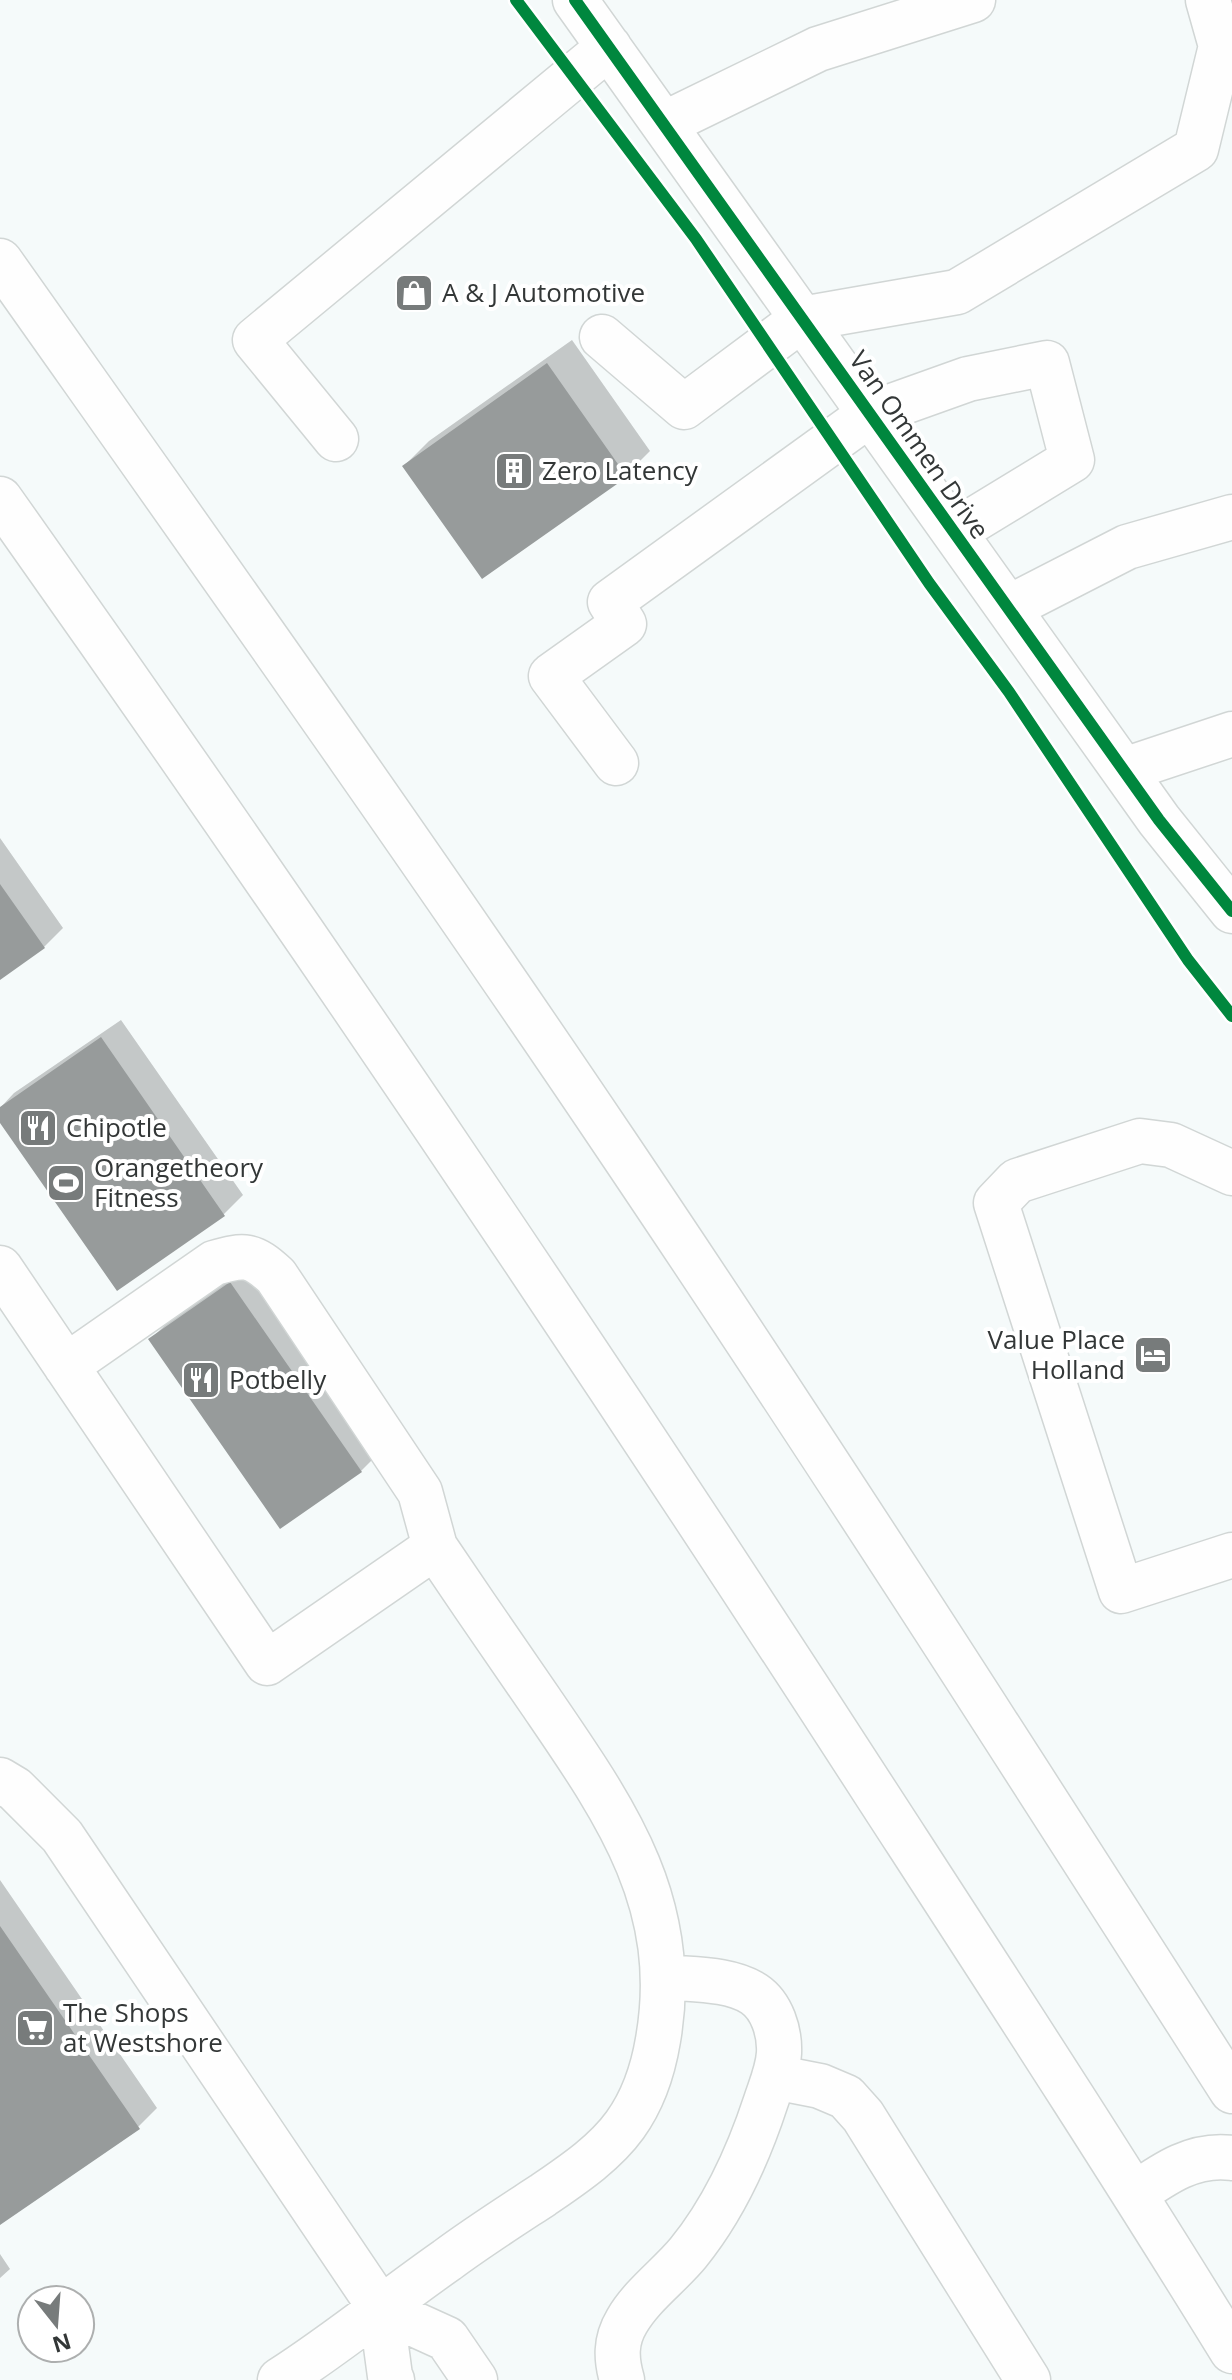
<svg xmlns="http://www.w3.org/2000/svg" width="1232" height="2380" viewBox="0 0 1232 2380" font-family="'Open Sans',sans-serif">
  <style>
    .shadow { fill: #0003 }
    .building { fill: #979b9b }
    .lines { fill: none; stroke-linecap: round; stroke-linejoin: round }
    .minor-casing { stroke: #d1d6d5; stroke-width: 47 }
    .highway-casing { stroke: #d1d6d5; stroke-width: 47 }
    .minor { stroke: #fefefe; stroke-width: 44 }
    .highway { stroke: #fefefe; stroke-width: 44 }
    .cycleway-casing { stroke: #fff; stroke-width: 17 }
    .cycleway { stroke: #00873e; stroke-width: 12 }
    .labels { text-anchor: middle; stroke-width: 8; stroke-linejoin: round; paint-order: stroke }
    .poi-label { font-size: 26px; fill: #333737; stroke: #fff; text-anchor: start }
    .street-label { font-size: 26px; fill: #333737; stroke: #fff }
  </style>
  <rect width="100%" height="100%" fill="#f5fafa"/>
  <path class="shadow" d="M572 340 650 451 626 475 404 466 429 441Z
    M0 838 63 928 44 947 0 978Z
    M121 1020 243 1195 224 1214 118 1288 0 1119V1108L14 1093Z
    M250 1265 380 1452 361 1471 151 1339 170 1320Z
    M0 1880 157 2108 138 2127 0 2222Z
    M0 2254 10 2269 0 2278Z"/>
  <path class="building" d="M547 363 627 477 482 579 402 466Z
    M0 884 45 948 0 980Z
    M101 1037 225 1216 117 1291 0 1123V1107Z
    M230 1282 362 1472 280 1529 148 1339Z
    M0 1926 140 2129 0 2225Z"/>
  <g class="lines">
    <defs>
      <path id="minor" d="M575 0 1159 820 1232 911
        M664 124 818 49 973 0
        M602 337 684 407 802 319 957 292 1196 149 1221 46 1208 0
        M336 439 255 340 609 47
        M1008 608 1127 547 1232 517
        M616 763 551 676 624 624 610 602 870 414 968 379 1047 363 1072 460 954 532
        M1124 770 1232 734
        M1232 1173 1171 1145 1140 1141 1017 1181 996 1203 1121 1591 1232 1555
        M0 1268 267 1663 435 1547C470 1599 505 1650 541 1702 614 1809 682 1903 658 2040 653 2070 643 2100 625 2125 604 2154 572 2175 543 2195 511 2216 478 2237 447 2260 391 2299 338 2343 280 2380
        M66 1366 214 1263C245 1254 252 1254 276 1276L420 1492 435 1547
        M0 1780 15 1789 62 1836 381 2309 390 2376 392 2380
        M774 2077 820 2086 846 2097 863 2116 1028 2380
        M381 2309 447 2339 475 2380
        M622 2380C616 2359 615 2341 627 2321 642 2295 669 2276 688 2253 723 2210 749 2153 766 2101 771 2086 778 2070 779 2053 780 2032 772 2006 754 1994 729 1978 692 1980 664 1977"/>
      <path id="highway" d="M0 261C207 554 415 846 615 1143 826 1456 1029 1774 1232 2091
        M0 499C302 925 594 1357 877 1795 997 1980 1117 2164 1232 2351
        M1135 2194C1165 2173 1194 2153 1232 2158"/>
    </defs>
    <use href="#minor" class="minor-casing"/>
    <use href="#highway" class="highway-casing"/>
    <use href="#minor" class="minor"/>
    <use href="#highway" class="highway"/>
    <defs>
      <path id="cycleway" d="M516 0 696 239 929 583 1009 692 1188 960 1232 1016
        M575 0 1159 820 1232 911"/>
    </defs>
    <use href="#cycleway" class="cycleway-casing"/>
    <use href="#cycleway" class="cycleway"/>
  </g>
  <defs>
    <symbol id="shop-square" viewBox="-11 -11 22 22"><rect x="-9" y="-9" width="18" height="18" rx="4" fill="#777b7b" stroke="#fff"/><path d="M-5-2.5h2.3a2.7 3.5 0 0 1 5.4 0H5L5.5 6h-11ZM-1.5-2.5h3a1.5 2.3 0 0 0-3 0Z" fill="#fff"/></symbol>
    <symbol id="building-square" viewBox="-11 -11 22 22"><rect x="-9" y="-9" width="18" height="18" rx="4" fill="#777b7b" stroke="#fff"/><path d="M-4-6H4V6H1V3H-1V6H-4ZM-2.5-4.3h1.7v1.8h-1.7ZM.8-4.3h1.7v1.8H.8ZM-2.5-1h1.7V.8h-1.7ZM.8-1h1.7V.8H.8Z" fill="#fff"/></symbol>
    <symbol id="restaurant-square" viewBox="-11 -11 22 22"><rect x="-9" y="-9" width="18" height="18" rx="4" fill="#777b7b" stroke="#fff"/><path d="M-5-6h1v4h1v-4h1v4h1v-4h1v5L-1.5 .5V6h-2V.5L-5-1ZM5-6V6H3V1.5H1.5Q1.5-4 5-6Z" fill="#fff"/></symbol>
    <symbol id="stadium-square" viewBox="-11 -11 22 22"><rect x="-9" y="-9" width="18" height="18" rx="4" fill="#777b7b" stroke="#fff"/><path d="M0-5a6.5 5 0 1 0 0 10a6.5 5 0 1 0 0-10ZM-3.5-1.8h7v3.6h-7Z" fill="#fff"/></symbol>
    <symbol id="hotel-square" viewBox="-11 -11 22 22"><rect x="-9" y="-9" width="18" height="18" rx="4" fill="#777b7b" stroke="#fff"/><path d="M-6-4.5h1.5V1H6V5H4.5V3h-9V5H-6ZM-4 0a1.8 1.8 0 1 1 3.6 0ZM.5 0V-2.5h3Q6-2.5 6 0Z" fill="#fff"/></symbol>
    <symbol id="supermarket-square" viewBox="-11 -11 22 22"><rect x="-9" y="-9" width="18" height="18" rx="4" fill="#777b7b" stroke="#fff"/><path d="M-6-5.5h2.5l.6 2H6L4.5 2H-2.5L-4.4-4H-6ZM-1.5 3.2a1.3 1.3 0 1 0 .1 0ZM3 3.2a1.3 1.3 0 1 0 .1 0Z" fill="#fff"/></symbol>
  </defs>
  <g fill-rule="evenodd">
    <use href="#shop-square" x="392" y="271" width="44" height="44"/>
    <use href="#building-square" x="492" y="449" width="44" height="44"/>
    <use href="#restaurant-square" x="16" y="1106" width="44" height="44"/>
    <use href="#stadium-square" x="44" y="1161" width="44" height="44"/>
    <use href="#hotel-square" x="1131" y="1333" width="44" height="44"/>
    <use href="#restaurant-square" x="179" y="1358" width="44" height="44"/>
    <use href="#supermarket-square" x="13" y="2006" width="44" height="44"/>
  </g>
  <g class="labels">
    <g class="poi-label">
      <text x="442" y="302">A &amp; J Automotive</text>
      <text x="542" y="480">Zero Latency</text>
      <text x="66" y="1137">Chipotle</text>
      <text x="94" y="1177">Orangetheory<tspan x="94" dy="30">Fitness</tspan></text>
      <text x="1125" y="1349" text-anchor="end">Value Place<tspan x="1125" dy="30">Holland</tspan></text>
      <text x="229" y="1389">Potbelly</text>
      <text x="63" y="2022">The Shops<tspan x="63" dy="30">at Westshore</tspan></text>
    </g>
    <g class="street-label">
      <text transform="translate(919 445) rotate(55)" y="9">Van Ommen Drive</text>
    </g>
  </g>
  <g transform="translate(56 2324) rotate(163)"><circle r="38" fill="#ffffff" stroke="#adafaf" stroke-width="2"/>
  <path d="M0-6L14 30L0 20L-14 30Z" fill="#777b7b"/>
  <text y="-12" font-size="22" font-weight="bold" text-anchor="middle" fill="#333737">N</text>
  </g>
</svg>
